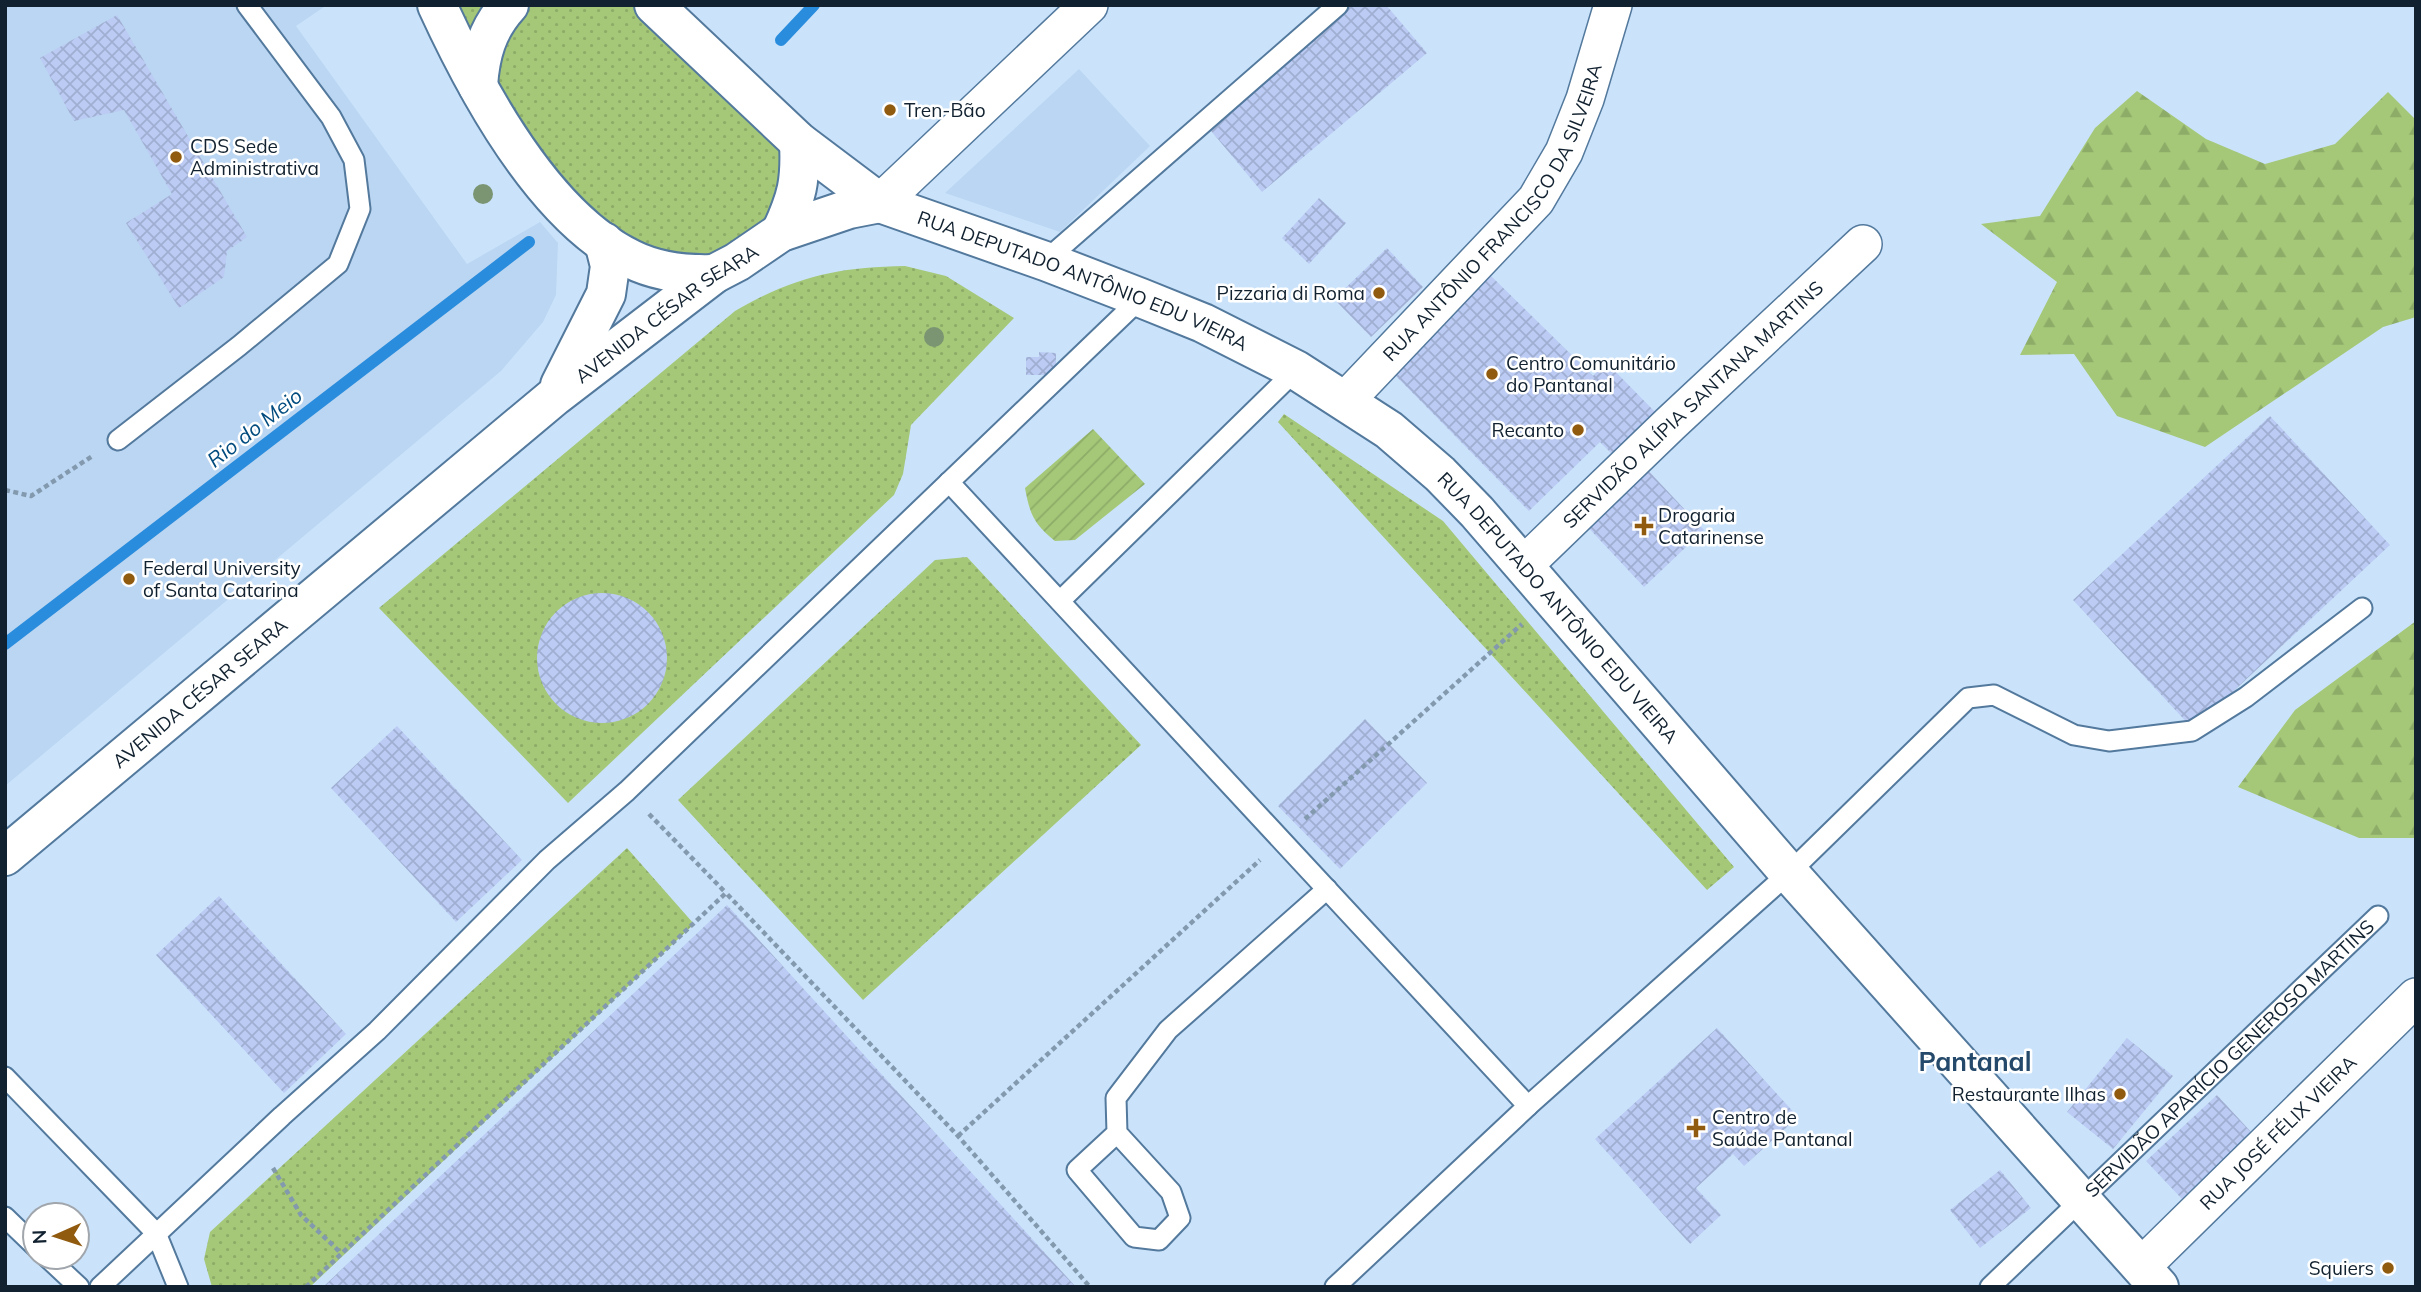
<svg xmlns="http://www.w3.org/2000/svg" width="2421" height="1292" viewBox="0 0 2421 1292" font-family="Mulish,sans-serif">
  <style>
    .built { fill: #bbd6f2 }
    .grass { fill: url(#grass-dots) }
    .forest { fill: url(#forest-firs) }
    .garden { fill: url(#garden-furrows) }
    .lines { fill: none; stroke-linecap: round; stroke-linejoin: round }
    .stream { stroke: #2a8cdc; stroke-width: 12 }
    .building { fill: url(#building-cross-hatch) }
    .lane-casing { stroke: #53799d; stroke-width: 23 }
    .street-casing { stroke: #53799d; stroke-width: 40 }
    .primary-casing { stroke: #53799d; stroke-width: 42 }
    .path { stroke: #8399ad; stroke-width: 4.5; stroke-dasharray: 5 3.5; stroke-linecap: butt }
    .lane { stroke: #fff; stroke-width: 19 }
    .street { stroke: #fff; stroke-width: 37 }
    .primary { stroke: #fff; stroke-width: 38 }
    .tree { fill: #7b9572 }
    .poi-dot { fill: #905a0f; stroke: #fff; stroke-width: 2.5 }
    .labels { text-anchor: middle; stroke-width: 5; stroke-linejoin: round; paint-order: stroke }
    .poi-label { font-size: 19px; fill: #11212f; stroke: #fff; text-anchor: start }
    .street-label { font-size: 19px; fill: #11212f; stroke: #fff }
    .water-label { font-size: 21px; font-style: italic; fill: #014b7e; stroke: #fff }
    .district-label { font-size: 26px; font-weight: bold; fill: #24496a; stroke: #fff }
  </style>
  <defs>
    <pattern id="grass-dots" width="8" height="8" patternUnits="userSpaceOnUse" patternTransform="scale(1.75)"><rect width="8" height="8" fill="#a5c878"/><path d="M2 2h.1M6 6h.1" fill="none" stroke="#8dac68" stroke-width="1.8" stroke-linecap="round"/></pattern>
    <pattern id="forest-firs" width="22" height="20" patternUnits="userSpaceOnUse" patternTransform="scale(1.75)"><rect width="22" height="20" fill="#a5c878"/><path d="M5 1l3.5 6h-7zM16 11l3.5 6h-7z" fill="#8dac68"/></pattern>
    <pattern id="garden-furrows" width="10" height="10" patternUnits="userSpaceOnUse" patternTransform="scale(1.75)"><rect width="10" height="10" fill="#a5c878"/><path d="M-1 1l2-2M0 10L10 0M9 11l2-2" fill="none" stroke="#8dac68"/></pattern>
    <pattern id="building-cross-hatch" width="8" height="8" patternUnits="userSpaceOnUse" patternTransform="scale(1.75)"><rect width="8" height="8" fill="#bbcbf4"/><path d="M0 0l8 8M0 8l8-8" fill="none" stroke="#a0aed2"/></pattern>
  </defs>
  <rect width="100%" height="100%" fill="#cae3fb"/>
  <path class="built" d="M5 5H327L296 26 467 264 540 222 558 243 556 295 543 322 501 371 5 786Z
    M1079 69 1150 146 1060 232 945 193Z"/>
  <path class="grass" d="M451 5H488L471 49Z
    M518 5H648L784 139 780 214 713 265 644 254 559 191 488 84Z
    M905 266 946 276 1014 318 911 425 903 474 894 495 568 803 379 608 735 311C794 277 837 267 905 266Z
    M1284 414 1443 521 1734 867 1707 890 1278 422Z
    M967 557 1141 745 863 1000 678 800 935 560Z
    M627 848 694 924 310 1287H212L204 1259 210 1232Z"/>
  <path class="forest" d="M2137 91 2206 139 2265 164 2335 144 2388 92 2416 120V317L2383 327 2205 447 2117 416 2074 354 2020 355 2057 282 1981 224 2040 216 2095 128Z
    M2416 621V838H2359L2238 787 2295 710Z"/>
  <path class="garden" d="M1093 429 1145 484 1075 540 1055 541C1034 524 1030 515 1025 488Z"/>
  <g class="lines">
    <path class="stream" d="M781 40 814 5
      M5 644 529 242"/>
  </g>
  <path class="building" d="M1350 5H1386L1427 53 1262 192 1207 126Z
    M117 15 247 237 227 251 224 277 179 308 126 223 172 194 124 110 74 121 40 58Z
    M1319 198 1346 223 1309 264 1282 238Z
    M1387 248 1423 287 1371 337 1334 299Z
    M1488 273 1593 376 1606 362 1659 416 1616 458 1600 442 1529 511 1391 371Z
    M1039 352 1056 353V375H1026V357H1039Z
    M2270 416 2390 545 2193 729 2073 600Z
    M1643 465 1704 530 1644 587 1583 522Z
    M537 658a65 65 0 1 1 130 0a65 65 0 1 1-130 0Z
    M1365 719 1427 783 1340 869 1278 806Z
    M397 726 522 860 456 922 331 788Z
    M219 896 346 1034 284 1093 156 955Z
    M727 905 1076 1287H323Z
    M1717 1028 1798 1117 1744 1166 1733 1154 1696 1188 1721 1215 1690 1244 1595 1139Z
    M2127 1038 2173 1076 2113 1149 2067 1112Z
    M2217 1095 2252 1133 2182 1199 2146 1161Z
    M2000 1170 2031 1208 1980 1248 1950 1210Z"/>
  <g class="lines">
    <defs>
      <g id="lane">
        <path d="M1045 261 1338 5"/>
        <path d="M118 440 239 346 338 264 360 209 354 160 331 117 247 5"/>
        <path d="M949 482 1528 1106 1335 1287"/>
        <path d="M1060 601 1296 370"/>
        <path d="M5 1077 156 1233 178 1287"/>
        <path d="M1528 1106 1789 873 1968 698 1994 695 2074 735 2109 741 2192 731 2246 697 2362 608"/>
        <path d="M1117 1133 1077 1170 1134 1237 1159 1240 1180 1218 1171 1192 1117 1133 1116 1098 1168 1030 1327 889"/>
        <path d="M5 1217 35 1246"/>
        <path d="M47 1257 79 1287"/>
        <path d="M100 1287 282 1116 377 1031 547 860 627 791 1141 298"/>
        <path id="s1" d="M1990 1287 2378 916"/>
      </g>
      <g id="street">
        <path d="M880 203 1089 5"/>
        <path id="s2" d="M1345 401 1536 200 1564 152 1585 99 1613 5"/>
        <path id="s3" d="M1524 565 1670 424 1863 244"/>
        <path id="s4" d="M2141 1267 2416 997"/>
      </g>
      <g id="primary">
        <path d="M437 5C476 90 544 217 631 259 657 272 685 275 714 274"/>
        <path id="s5" d="M654 5 799 142 880 203 1045 261 1141 298 1203 323 1296 370 1389 430 1440 474 1477 512 1789 873 2159 1287"/>
        <path d="M478 86C480 55 487 29 509 5"/>
        <path d="M781 232C797 197 801 181 799 142"/>
        <path d="M560 385 606 294 610 266 604 242"/>
        <path id="s6" d="M5 856 555 396 714 274 737 262 781 232 849 209 880 203"/>
      </g>
    </defs>
    <use href="#lane" class="lane-casing"/>
    <use href="#street" class="street-casing"/>
    <use href="#primary" class="primary-casing"/>
    <path class="path" d="M5 490 31 496 94 455
      M649 814 726 893
      M1305 819 1522 624
      M958 1136 1260 860
      M273 1168 301 1215 341 1253
      M306 1287 726 893 958 1136 1090 1287"/>
    <use href="#lane" class="lane"/>
    <use href="#street" class="street"/>
    <use href="#primary" class="primary"/>
  </g>
  <g class="tree">
    <circle cx="483" cy="194" r="10"/>
    <circle cx="934" cy="337" r="10"/>
  </g>
  <g class="poi-dot">
    <circle cx="890" cy="110" r="7"/>
    <circle cx="176" cy="157" r="7"/>
    <circle cx="1379" cy="293" r="7"/>
    <circle cx="1492" cy="374" r="7"/>
    <circle cx="1578" cy="430" r="7"/>
    <path d="M1640.5 515.5h7v7h7v7h-7v7h-7v-7h-7v-7h7z"/>
    <circle cx="129" cy="579" r="7"/>
    <circle cx="2120" cy="1094" r="7"/>
    <path d="M1692.5 1117.5h7v7h7v7h-7v7h-7v-7h-7v-7h7z"/>
    <circle cx="2388" cy="1268" r="7"/>
  </g>
  <g class="labels">
    <g class="poi-label">
      <text x="904" y="117">Tren-Bão</text>
      <text x="190" y="153">CDS Sede<tspan x="190" dy="22">Administrativa</tspan></text>
      <text x="1365" y="300" text-anchor="end">Pizzaria di Roma</text>
      <text x="1506" y="370">Centro Comunitário<tspan x="1506" dy="22">do Pantanal</tspan></text>
      <text x="1564" y="437" text-anchor="end">Recanto</text>
      <text x="1658" y="522">Drogaria<tspan x="1658" dy="22">Catarinense</tspan></text>
      <text x="143" y="575">Federal University<tspan x="143" dy="22">of Santa Catarina</tspan></text>
      <text x="2106" y="1101" text-anchor="end">Restaurante Ilhas</text>
      <text x="1712" y="1124">Centro de<tspan x="1712" dy="22">Saúde Pantanal</tspan></text>
      <text x="2374" y="1275" text-anchor="end">Squiers</text>
    </g>
    <g class="street-label">
      <text dy="7" stroke="none"><textPath href="#s2" startOffset="243">RUA ANTÔNIO FRANCISCO DA SILVEIRA</textPath></text>
      <text dy="7" stroke="none"><textPath href="#s5" startOffset="518">RUA DEPUTADO ANTÔNIO EDU VIEIRA</textPath></text>
      <text dy="7" stroke="none"><textPath href="#s6" startOffset="856">AVENIDA CÉSAR SEARA</textPath></text>
      <text dy="7" stroke="none"><textPath href="#s3" startOffset="233">SERVIDÃO ALÍPIA SANTANA MARTINS</textPath></text>
      <text dy="7" stroke="none"><textPath href="#s5" startOffset="1106">RUA DEPUTADO ANTÔNIO EDU VIEIRA</textPath></text>
      <text dy="7" stroke="none"><textPath href="#s6" startOffset="254">AVENIDA CÉSAR SEARA</textPath></text>
      <text dy="7" stroke="none"><textPath href="#s1" startOffset="331">SERVIDÃO APARÍCIO GENEROSO MARTINS</textPath></text>
      <text dy="7" stroke="none"><textPath href="#s4" startOffset="192">RUA JOSÉ FÉLIX VIEIRA</textPath></text>
    </g>
    <g class="water-label">
      <text transform="translate(255 428) rotate(-38)" y="7">Rio do Meio</text>
    </g>
    <g class="district-label">
      <text x="1975" y="1071">Pantanal</text>
    </g>
  </g>
  <rect width="2421" height="1292" fill="none" stroke="#11212f" stroke-width="14"/>
  <g transform="translate(56 1236) rotate(267)"><circle r="33" fill="#ffffff" stroke="#a0a6ac" stroke-width="2"/>
  <path d="M0-5L12 26L0 18L-12 26Z" fill="#905a0f"/>
  <text y="-10" font-size="19" font-weight="bold" text-anchor="middle" fill="#11212f">N</text>
  </g>
</svg>
